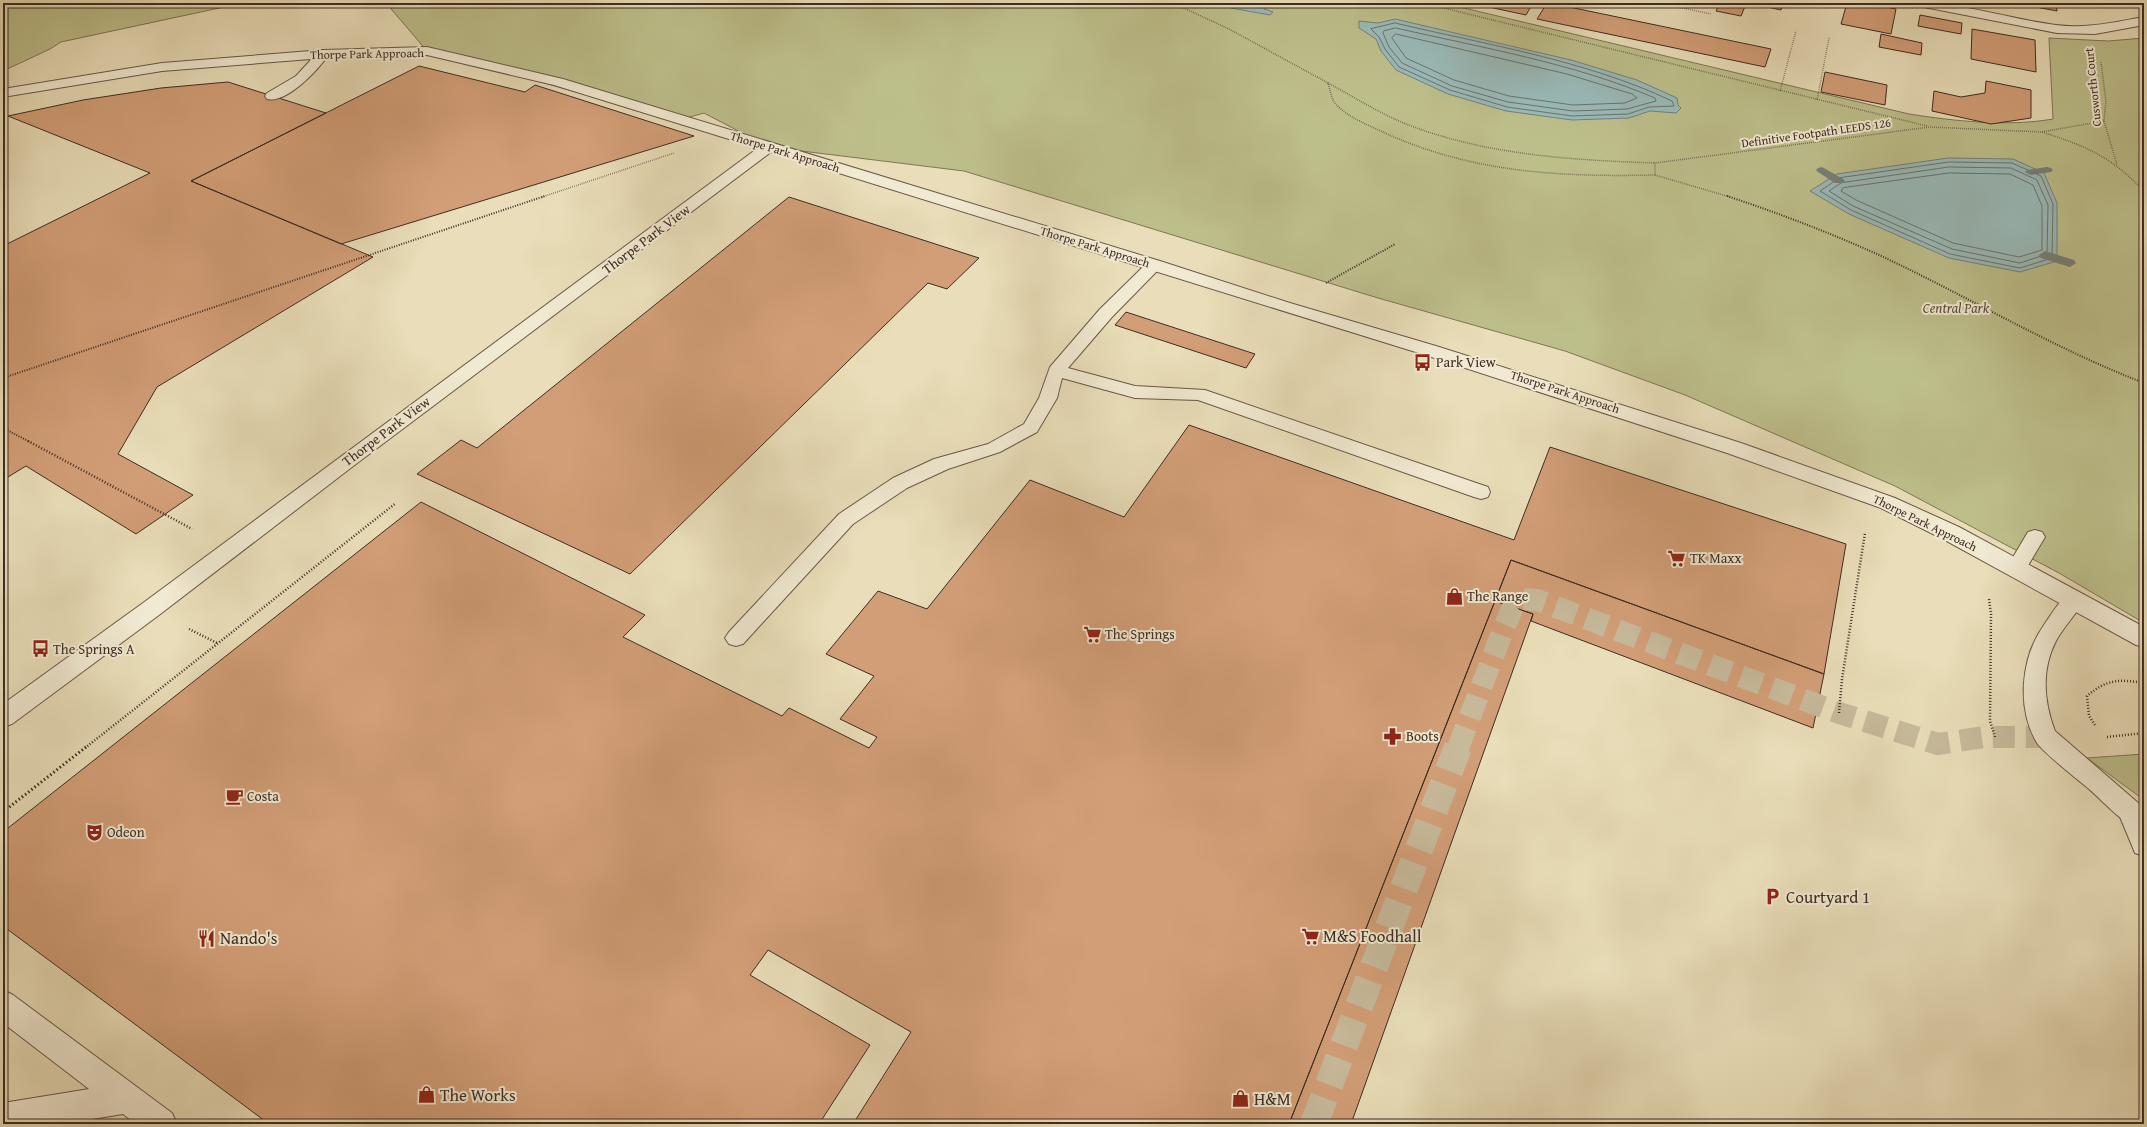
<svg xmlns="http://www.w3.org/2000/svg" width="2147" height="1127" viewBox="0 0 2147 1127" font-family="'Gentium Book Plus',serif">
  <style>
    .green { fill: #bdbf8b; stroke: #7e7657 }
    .water { fill: #9abab8; stroke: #76817c }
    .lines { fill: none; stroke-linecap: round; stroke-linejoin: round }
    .shore { stroke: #6c736e; stroke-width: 1 }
    .stream { fill: #76817c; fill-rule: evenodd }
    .building { fill: #d29e77; stroke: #3f2c23 }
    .pedestrian-tunnel-far1 { stroke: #c7ba9b; stroke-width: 22; stroke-dasharray: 22 11; stroke-linecap: butt }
    .pedestrian-tunnel { stroke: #c7ba9b; stroke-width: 28; stroke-dasharray: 28 14; stroke-linecap: butt }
    .service-casing { stroke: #6a5848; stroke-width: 2 }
    .pedestrian-casing { stroke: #6a5848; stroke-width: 2 }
    .minor-casing { stroke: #6a5848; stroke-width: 2 }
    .path-far3 { stroke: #3f2c23; stroke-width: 1.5; stroke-dasharray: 0.5 1.5; stroke-linecap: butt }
    .path-far2 { stroke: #3f2c23; stroke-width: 2; stroke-dasharray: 1 1.5; stroke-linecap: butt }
    .path-far1 { stroke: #3f2c23; stroke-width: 2.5; stroke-dasharray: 1 2; stroke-linecap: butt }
    .path { stroke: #3f2c23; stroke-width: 3; stroke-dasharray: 1.5 2.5; stroke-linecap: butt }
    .service { fill: #f1ead2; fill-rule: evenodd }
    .pedestrian { fill: #f1ead2; fill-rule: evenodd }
    .minor { fill: #f1ead2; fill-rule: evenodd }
    .labels { text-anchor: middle; stroke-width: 4; stroke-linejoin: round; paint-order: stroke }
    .far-street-label { font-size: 12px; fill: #3f2c23; stroke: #f1ead2 }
    .street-label { font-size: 14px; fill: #3f2c23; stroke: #f1ead2 }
    .park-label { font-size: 14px; font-style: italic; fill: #584938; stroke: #f1ead2 }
    .poi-label { font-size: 14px; fill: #3f2c23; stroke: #f1ead2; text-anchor: start }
    .near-poi-label { font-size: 17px; fill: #3f2c23; stroke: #f1ead2; text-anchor: start }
  </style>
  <rect width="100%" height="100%" fill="#e9deb9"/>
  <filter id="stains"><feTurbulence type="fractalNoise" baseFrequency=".005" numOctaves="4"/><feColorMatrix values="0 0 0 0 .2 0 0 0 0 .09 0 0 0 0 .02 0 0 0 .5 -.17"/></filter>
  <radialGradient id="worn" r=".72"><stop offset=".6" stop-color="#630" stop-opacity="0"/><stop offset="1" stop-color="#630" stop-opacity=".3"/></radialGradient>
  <path class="green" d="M3 3H328L224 7 61 42 50 49 3 71Z
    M386 3H1443L1909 114C1954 121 2008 127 2053 119L2049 38 2108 41 2144 38V623L2059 573 1895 486 1685 395 1565 351 1378 298 964 171 769 147 704 113 679 120 427 51Z
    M2144 754V792L2140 797 2087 758Z"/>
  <path class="water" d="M1218 3H1265L1266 5 1264 9 1273 12 1270 15 1231 8Z
    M1395 19 1571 60 1637 80 1677 98 1678 105 1681 108 1676 113 1650 111 1629 118 1572 120 1506 111 1448 94 1396 70 1381 51 1376 39 1359 28V21L1378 23Z
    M1948 158 2013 159 2044 173 2057 203V261L2020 272 1949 258 1849 214 1810 191 1837 174Z"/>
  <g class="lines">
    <path class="shore" d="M1395 23C1488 45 1585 60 1672 101L1674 106 1649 107 1628 114 1572 116 1507 107 1450 90 1399 67 1385 49 1379 37 1371 29Z
      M1396 28C1483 48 1573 63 1655 98L1656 101 1627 109 1573 111 1508 102 1452 86 1402 63 1389 47 1383 33 1384 31Z
      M1396 34 1567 74 1632 94 1637 98 1625 103 1573 105 1509 96 1454 80 1406 58 1392 38Z
      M1949 162 2012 163 2041 176 2053 204 2052 258 2020 268 1950 254 1851 210 1820 191 1839 178Z
      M1949 167 2011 168 2037 180 2048 205 2047 254 2020 263 1952 249 1853 206 1829 191 1841 183Z
      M1949 173 2010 174 2033 185 2042 206V250L2019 257 1953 243 1856 200 1841 191 1843 188Z"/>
    <path class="stream" d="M1822 167 1843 179 1845 181 1843 183H1835L1818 172 1816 170 1818 168Z
      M2047 167 2051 168 2053 170 2051 172 2031 175 2025 172 2027 170Z
      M2045 251 2074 260 2076 263 2070 267 2041 258 2039 255Z"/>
  </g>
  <path class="building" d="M1470 3H1533L1526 15Z
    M1547 3H1550L1771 49 1765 67 1537 19Z
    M1720 3H1741L1746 4 1741 16 1716 11Z
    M1749 3H1783L1781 10Z
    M1847 3H1867L1896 9 1891 34 1841 24Z
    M2015 3H2056L2057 11Z
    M1920 15 1962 23 1961 34 1918 26Z
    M1972 29 2035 40 2036 72 1971 59Z
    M1881 34 1922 43 1921 55 1879 47Z
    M419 66 525 92 535 85 694 136 341 244 191 181Z
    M1825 72 1887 85 1885 105 1821 92Z
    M1986 81 2031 90V118L1991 124 1932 111 1934 91 1961 97 1985 93Z
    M228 82 326 113 191 181 373 257 157 387 118 454 193 495 136 534 26 466 3 480V246L150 173 8 116 83 100 161 88Z
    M789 197 979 258 947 289 928 283 630 574 417 474 461 440 477 448Z
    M1126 312 1255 354 1246 368 1115 325Z
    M1189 425 1514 540 1550 447 1846 544 1824 674 1511 560 1289 1124H853L911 1032 768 950 750 975 870 1045 819 1124H269L3 926V832L421 502 645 615 623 637 782 716 789 708 869 748 877 737 840 719 874 676 826 654 878 591 927 609 1030 480 1124 517Z
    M1511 560 1824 674 1813 728 1531 621 1533 614 1495 601Z
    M1495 601 1533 614 1351 1124H1289Z"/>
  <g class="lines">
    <path class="pedestrian-tunnel-far1" d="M1458 748 1505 625 1513 607 1522 599 1537 600 1839 713 1938 744 1985 737H2046"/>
    <path class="pedestrian-tunnel" d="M1314 1124 1458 747"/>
    <defs>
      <path id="service" d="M323 50 329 54C319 69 287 104 267 99L265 96 267 93 296 76 319 51Z
        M1154 260 1160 262 1162 265 1160 268 1112 317 1068 368 1135 386 1205 390 1488 487 1490 492 1488 497 1481 499 1474 497 1198 400 1135 398 1062 378 1057 398 1037 432 1000 452 948 469 907 488 853 524 743 644 736 646 729 644 725 638 729 632 839 514 893 478 934 459 988 444 1024 424 1039 398 1050 367 1100 309 1148 262Z
        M2035 530 2042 532 2045 537 2023 574 2016 577 2009 574 2006 569 2009 564 2028 532Z
        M2074 592 2081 594 2084 600C2076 615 2064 626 2056 641 2041 670 2044 702 2055 731L2144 808V832C2123 824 2106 804 2089 789 2077 779 2045 754 2037 743 2016 708 2021 657 2044 625 2052 614 2061 596 2074 592Z"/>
      <path id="pedestrian" d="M2131 800 2140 804 2144 812V856L2135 853 2118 812 2122 804Z
        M3 990 13 995 172 1113 177 1124H136L123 1114 61 1124H3V1103L89 1089 3 1023Z"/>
      <path id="minor" d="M1918 3C1965 3 2009 19 2056 25 2086 29 2115 22 2144 17V25L2095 34 2057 33 1924 7Z
        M2133 3H2144V10Z
        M427 47 563 79 1160 261 1290 303 1436 346 1741 443 1895 498 1959 527 2144 627V647L2136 645 1943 539 1881 508 1727 453 1422 354 771 152 352 467 159 615 12 724 3 727V704L143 603 758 148 554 85 427 55 323 58 162 71 3 97V89L162 63 323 50Z"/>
    </defs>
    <use href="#service" class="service-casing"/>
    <use href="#pedestrian" class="pedestrian-casing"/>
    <use href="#minor" class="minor-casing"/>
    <path class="path-far3" d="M1173 3 1229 29 1328 83C1330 89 1331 98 1335 103 1346 117 1371 126 1387 134 1475 173 1560 177 1655 175V163L1930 127 2041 132 2104 121
      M1423 3 1927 126
      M1659 3 1711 14
      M2101 62 2106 101 2104 121 2117 165
      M1328 83C1354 97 1379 113 1406 124 1485 155 1571 160 1655 163
      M1780 91 1796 31
      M1817 100 1829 38
      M2042 132C2088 147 2110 156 2144 191
      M1655 175 1730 197
      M542 197 674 153"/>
    <path class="path-far2" d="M1727 196C1778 213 1828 232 1877 254 1967 296 2051 347 2144 383
      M1326 283 1395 244
      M3 378 545 196
      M3 428 30 442"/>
    <path class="path-far1" d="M28 441 192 529
      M1989 599 1991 614 1990 721 1995 737
      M189 629 217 643
      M1839 713 1842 679 1865 533
      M2095 725 2089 716 2087 696C2107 679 2119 679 2144 683
      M2107 737 2144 733
      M85 748 396 503"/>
    <path class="path" d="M3 812 86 747"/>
    <use href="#service" class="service"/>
    <use href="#pedestrian" class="pedestrian"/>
    <use href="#minor" class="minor"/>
  </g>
  <defs>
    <symbol id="bus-bare" viewBox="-9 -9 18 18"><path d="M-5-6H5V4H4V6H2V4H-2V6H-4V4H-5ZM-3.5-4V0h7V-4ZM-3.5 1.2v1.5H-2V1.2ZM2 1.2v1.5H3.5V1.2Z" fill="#8f2418" stroke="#f1ead2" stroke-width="2.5" paint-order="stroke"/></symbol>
    <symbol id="supermarket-bare" viewBox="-9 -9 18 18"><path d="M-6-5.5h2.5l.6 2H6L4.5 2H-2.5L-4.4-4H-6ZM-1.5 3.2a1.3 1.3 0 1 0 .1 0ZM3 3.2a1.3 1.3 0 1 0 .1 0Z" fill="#8f2418" stroke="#f1ead2" stroke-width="2.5" paint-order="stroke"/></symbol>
    <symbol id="shop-bare" viewBox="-9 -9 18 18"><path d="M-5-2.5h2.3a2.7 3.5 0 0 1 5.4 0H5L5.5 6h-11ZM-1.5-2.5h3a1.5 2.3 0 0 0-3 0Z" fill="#8f2418" stroke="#f1ead2" stroke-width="2.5" paint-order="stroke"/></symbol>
    <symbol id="pharmacy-bare" viewBox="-9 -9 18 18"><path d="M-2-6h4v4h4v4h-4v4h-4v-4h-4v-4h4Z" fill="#8f2418" stroke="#f1ead2" stroke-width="2.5" paint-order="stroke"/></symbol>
    <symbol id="cafe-bare" viewBox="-9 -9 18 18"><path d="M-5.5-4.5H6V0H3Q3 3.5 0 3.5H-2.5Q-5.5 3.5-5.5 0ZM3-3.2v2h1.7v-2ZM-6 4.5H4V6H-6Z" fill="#8f2418" stroke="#f1ead2" stroke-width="2.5" paint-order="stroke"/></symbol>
    <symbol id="theatre-bare" viewBox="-9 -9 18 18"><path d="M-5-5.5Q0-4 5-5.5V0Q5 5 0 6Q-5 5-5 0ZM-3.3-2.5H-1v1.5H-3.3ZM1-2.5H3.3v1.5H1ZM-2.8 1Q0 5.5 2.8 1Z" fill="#8f2418" stroke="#f1ead2" stroke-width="2.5" paint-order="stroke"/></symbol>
    <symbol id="parking-bare" viewBox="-9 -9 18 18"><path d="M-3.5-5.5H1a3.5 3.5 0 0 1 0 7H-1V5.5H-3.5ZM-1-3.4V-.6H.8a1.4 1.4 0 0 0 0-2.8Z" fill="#8f2418" stroke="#f1ead2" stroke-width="2.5" paint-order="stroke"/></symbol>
    <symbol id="restaurant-bare" viewBox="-9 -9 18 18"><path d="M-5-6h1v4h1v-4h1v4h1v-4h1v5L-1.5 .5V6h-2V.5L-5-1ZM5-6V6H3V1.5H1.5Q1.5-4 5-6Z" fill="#8f2418" stroke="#f1ead2" stroke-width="2.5" paint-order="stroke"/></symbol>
  </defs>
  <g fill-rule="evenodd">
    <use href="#bus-bare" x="1410" y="350" width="25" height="25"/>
    <use href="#supermarket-bare" x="1664" y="546" width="25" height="25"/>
    <use href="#shop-bare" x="1442" y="584" width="25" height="25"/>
    <use href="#supermarket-bare" x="1080" y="622" width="25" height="25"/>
    <use href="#bus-bare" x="28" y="636" width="25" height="25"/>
    <use href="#pharmacy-bare" x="1380" y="724" width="25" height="25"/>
    <use href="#cafe-bare" x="222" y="784" width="25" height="25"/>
    <use href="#theatre-bare" x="82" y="820" width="25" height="25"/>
    <use href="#parking-bare" x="1760" y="884" width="25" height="25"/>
    <use href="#supermarket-bare" x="1298" y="924" width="25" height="25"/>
    <use href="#restaurant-bare" x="194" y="926" width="25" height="25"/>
    <use href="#shop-bare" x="414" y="1082" width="25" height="25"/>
    <use href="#shop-bare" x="1228" y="1086" width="25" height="25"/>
  </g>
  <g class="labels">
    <g class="far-street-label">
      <text transform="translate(367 54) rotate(-1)" y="4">Thorpe Park Approach</text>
      <text transform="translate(2093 87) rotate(-96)" y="4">Cusworth Court</text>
      <text transform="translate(1816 133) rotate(-8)" y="4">Definitive Footpath LEEDS 126</text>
      <text transform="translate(785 152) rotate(17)" y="4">Thorpe Park Approach</text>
      <text transform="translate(1095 247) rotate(17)" y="4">Thorpe Park Approach</text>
      <text transform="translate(1565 392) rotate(18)" y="4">Thorpe Park Approach</text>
      <text transform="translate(1925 523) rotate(26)" y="4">Thorpe Park Approach</text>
    </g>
    <g class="street-label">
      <text transform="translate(646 239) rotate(-37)" y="5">Thorpe Park View</text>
      <text transform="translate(386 431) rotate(-37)" y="5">Thorpe Park View</text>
    </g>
    <g class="park-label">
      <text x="1956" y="313">Central Park</text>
    </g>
    <g class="poi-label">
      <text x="1436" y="367">Park View</text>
      <text x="1690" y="563">TK Maxx</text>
      <text x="1467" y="601">The Range</text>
      <text x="1105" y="639">The Springs</text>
      <text x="53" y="654">The Springs A</text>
      <text x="1406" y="741">Boots</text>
      <text x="247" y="801">Costa</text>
      <text x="107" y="837">Odeon</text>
    </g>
    <g class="near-poi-label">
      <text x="1786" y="903">Courtyard 1</text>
      <text x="1323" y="942">M&amp;S Foodhall</text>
      <text x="220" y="944">Nando's</text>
      <text x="440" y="1101">The Works</text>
      <text x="1254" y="1105">H&amp;M</text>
    </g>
  </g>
  <rect width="2147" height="1127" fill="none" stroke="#e9deb9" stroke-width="16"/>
  <rect x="4" y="4" width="2139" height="1119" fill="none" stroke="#3f2c23" stroke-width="2"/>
  <rect x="8" y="8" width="2131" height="1111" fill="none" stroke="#3f2c23"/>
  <rect width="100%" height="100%" filter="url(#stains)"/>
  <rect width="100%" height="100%" fill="url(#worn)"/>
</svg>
